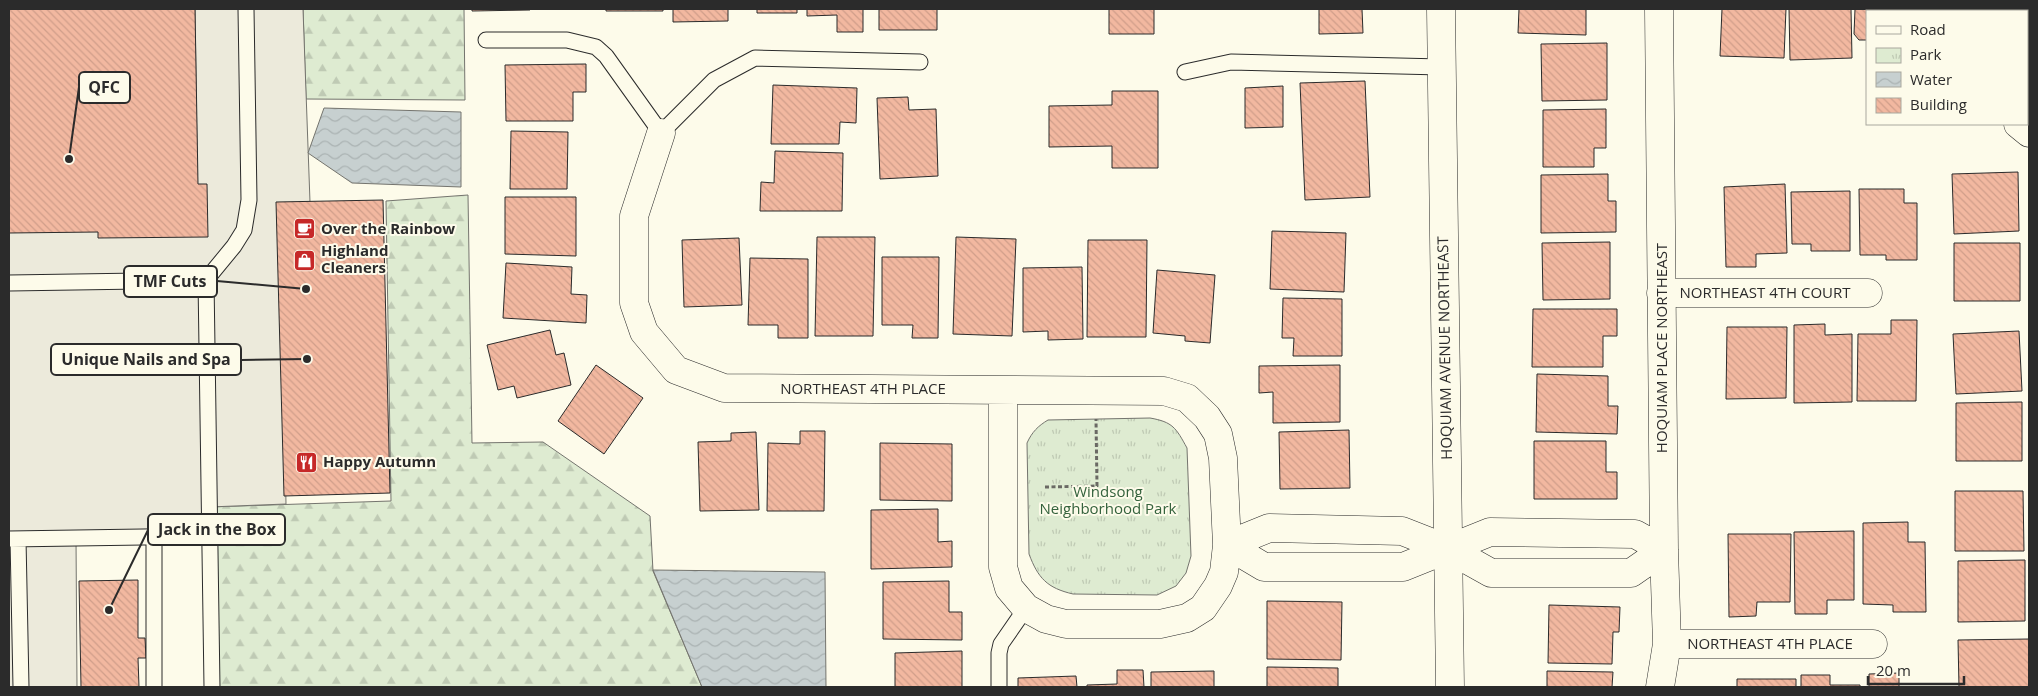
<svg xmlns="http://www.w3.org/2000/svg" width="2038" height="696" viewBox="0 0 2038 696" font-family="'Open Sans',sans-serif">
  <style>
    .forest { fill: url(#forest-firs); stroke: #74746e }
    .park { fill: url(#park-tufts); stroke: #74746e }
    .parking { fill: #eceadb; stroke: #74746e }
    .water { fill: url(#water-waves); stroke: #74746e }
    .building { fill: url(#building-back-hatch); stroke: #2b2b2b }
    .lines { fill: none; stroke-linecap: round; stroke-linejoin: round }
    .service-casing { stroke: #2b2b2b; stroke-width: 17 }
    .minor-casing { stroke: #2b2b2b; stroke-width: 29 }
    .tertiary-casing { stroke: #2b2b2b; stroke-width: 29 }
    .path { stroke: #6a6964; stroke-width: 3; stroke-dasharray: 4 2.5; stroke-linecap: butt }
    .service { stroke: #fdfbea; stroke-width: 15 }
    .minor { stroke: #fdfbea; stroke-width: 28 }
    .tertiary { stroke: #fdfbea; stroke-width: 28 }
    .labels { text-anchor: middle; stroke-width: 4; stroke-linejoin: round; paint-order: stroke }
    .poi-label { font-size: 15px; font-weight: bold; fill: #2b2b2b; stroke: #fdfbea; text-anchor: start }
    .street-label { font-size: 15px; fill: #2b2b2b; stroke: #fdfbea }
    .park-label { font-size: 15px; fill: #34623c; stroke: #fdfbea }
    .leader { fill: none; stroke: #2b2b2b; stroke-width: 2 }
    .callout-dot { fill: #2b2b2b; stroke: #fdfbea; stroke-width: 2 }
    .callout { fill: #fdfbea; stroke: #2b2b2b; stroke-width: 2 }
    .callout-label { font-size: 16px; text-anchor: middle; font-weight: bold; fill: #2b2b2b }
  </style>
  <defs>
    <pattern id="forest-firs" width="22" height="20" patternUnits="userSpaceOnUse" patternTransform="scale(1.25)"><rect width="22" height="20" fill="#deebd1"/><path d="M5 1l3.5 6h-7zM16 11l3.5 6h-7z" fill="#bfcab4"/></pattern>
    <pattern id="park-tufts" width="24" height="20" patternUnits="userSpaceOnUse" patternTransform="scale(1.25)"><rect width="24" height="20" fill="#deebd1"/><path d="M3 7l-1-3M5 7V3M7 7l1-3M15 17l-1-3M17 17v-4M19 17l1-3" fill="none" stroke="#bfcab4"/></pattern>
    <pattern id="water-waves" width="16" height="10" patternUnits="userSpaceOnUse" patternTransform="scale(1.25)"><rect width="16" height="10" fill="#c7d0d0"/><path d="M0 5q4-4 8 0t8 0" fill="none" stroke="#abb3b3"/></pattern>
    <pattern id="building-back-hatch" width="6" height="6" patternUnits="userSpaceOnUse" patternTransform="scale(1.25)"><rect width="6" height="6" fill="#f2b8a0"/><path d="M-1 5l2 2M0 0l6 6M5-1l2 2" fill="none" stroke="#d09e8a"/></pattern>
  </defs>
  <rect width="100%" height="100%" fill="#fdfbea"/>
  <path class="forest" d="M303 9H464L465 100 306 99Z
    M468 195 472 443 543 442 650 516 653 571 702 687H212L209 507 391 501 386 201Z"/>
  <path class="park" d="M1150 418C1173 422 1176 428 1187 448L1191 556 1186 573 1176 586 1157 595 1073 594C1047 588 1038 578 1029 554L1027 443C1032 432 1038 426 1048 420Z"/>
  <path class="parking" d="M195 9H303L310 202 280 203 286 504 209 507 210 536 76 538 77 687H9V226L198 224Z"/>
  <path class="water" d="M324 108 461 112V187L352 183 308 153Z
    M653 570 825 572 826 687H702Z"/>
  <path class="building" d="M9 9H195L198 184H207L208 237 98 238V232L9 233Z
    M472 9H530V10L472 11Z
    M606 9H663V11H606Z
    M673 9H728V21L673 22Z
    M757 9H797V13H757Z
    M807 9H863V32H837V15L807 16Z
    M879 9H937V30H879Z
    M1109 9H1154V34H1109Z
    M1319 9H1362L1363 33 1319 34Z
    M1519 9H1586V35L1518 33Z
    M1722 9H1786L1784 58 1720 56Z
    M1789 9H1851L1852 58 1790 60Z
    M1855 9H1916V11H1867V40H1859L1854 34Z
    M1607 43V100L1542 101 1541 44Z
    M586 64V92H573V121H506L505 65Z
    M1365 81 1370 197 1305 200 1300 83Z
    M773 85 857 88 856 123 840 122 839 144H771Z
    M1283 86V127L1245 128V88Z
    M1112 91H1158V168H1112V146L1049 147V106L1112 105Z
    M908 97 909 110 936 109 938 176 880 179 877 98Z
    M1606 109V148H1594V167H1543V110Z
    M511 131 568 132 567 189H510Z
    M775 151 843 153 842 211H760L761 182 774 183Z
    M2018 172 2019 231 1954 234 1952 174Z
    M1608 174V201H1616V232L1541 233V175Z
    M1785 184 1787 253 1756 254V267H1726L1724 187Z
    M1859 189H1904V203H1917V260H1886V255H1860Z
    M1850 191V251H1811V244H1792L1791 192Z
    M505 197H576V256L505 254Z
    M383 200 390 493 284 496 276 202Z
    M1272 231 1346 233 1344 292 1270 289Z
    M817 237H875L873 336H815Z
    M956 237 1016 239 1012 336 953 334Z
    M739 238 742 305 684 307 682 240Z
    M1088 240H1147L1146 337H1087Z
    M1610 242V299L1543 300 1542 243Z
    M1954 243H2020V301H1954Z
    M882 257H939L938 338H912L913 325H882Z
    M750 258 808 259V338H778V325H748Z
    M506 263 572 267 571 294 587 295 586 323 503 318Z
    M1082 267 1083 339 1048 340V331L1023 332V268Z
    M1157 270 1215 275 1210 343 1185 341V336L1153 333Z
    M1283 298 1342 299V356H1293L1294 338H1282Z
    M1533 309H1617V336H1603V367H1532Z
    M1891 320H1917L1916 401H1857L1858 334H1891Z
    M1825 324V335L1852 334V402L1794 403V325Z
    M1727 327H1787L1786 398 1726 399Z
    M550 330 556 355 564 353 571 385 517 398 514 386 498 390 487 345Z
    M2019 331 2022 391 1956 394 1953 334Z
    M596 365 643 398 604 454 558 421Z
    M1340 365V422L1273 423V392L1259 393V366Z
    M1537 374 1608 376V406H1618L1617 434 1536 432Z
    M2022 402V461H1956V403Z
    M1349 430 1350 488 1280 489 1279 432Z
    M800 431H825L824 511H767L768 443 800 444Z
    M756 432 759 510 700 511 698 442 731 441V433Z
    M1534 441H1606V472H1617V499H1534Z
    M880 443 952 444V501L880 500Z
    M1955 491H2023L2024 551H1955Z
    M938 509V542L952 541V567L871 569V510Z
    M1908 522V542H1925L1926 612H1893V605L1863 604V523Z
    M1854 531V600H1827V614H1795L1794 532Z
    M1728 534H1791L1790 602H1757L1756 616 1729 617Z
    M2025 560V621L1958 622V561Z
    M138 580V638H145L146 658H138L139 687H81L79 581Z
    M949 581V612H962V640L883 639V582Z
    M1267 601 1342 602 1341 660 1267 659Z
    M1549 605 1620 607 1619 632H1613L1612 664 1548 663Z
    M2029 639V687H1959L1958 640Z
    M962 651V687H895V653Z
    M1267 667 1338 668V687H1267Z
    M1117 670H1143L1144 687H1087V685L1117 684Z
    M1214 671V687H1151V672Z
    M1547 671 1613 672 1612 687H1547Z
    M1899 673V687H1926H1869V674Z
    M1801 675H1830V685H1860V687H1801Z
    M1076 676 1077 687H1018V678Z
    M1737 679H1796V687H1737Z"/>
  <g class="lines">
    <defs>
      <path id="service" d="M486 40H567L596 47 606 56 661 133 714 80 755 58 920 62
        M1185 72 1231 62 1442 67
        M206 280 234 246 244 230 249 200 246 9
        M9 283 206 280 212 687
        M154 537V687
        M9 539 210 536
        M18 539 21 687
        M999 687V653L1001 644 1026 608"/>
      <path id="minor" d="M1659 9 1664 550 1667 644 1660 687
        M1984 9V11
        M2018 124 2029 133
        M661 133 634 216V303L644 332 676 370 724 388 1164 391 1187 398 1207 417 1218 434 1223 458 1227 545 1224 572 1218 586 1203 608 1187 618 1160 624H1066L1046 619 1026 608 1009 588 1003 567V390
        M1661 293H1868
        M1227 545 1269 528 1402 531 1448 549 1491 573H1631L1664 550
        M1227 545 1264 567H1403L1490 532 1635 534 1664 550
        M1667 644H1873"/>
      <path id="tertiary" d="M1441 9 1450 687"/>
    </defs>
    <use href="#service" class="service-casing"/>
    <use href="#minor" class="minor-casing"/>
    <use href="#tertiary" class="tertiary-casing"/>
    <path class="path" d="M1045 487 1097 486 1096 419"/>
    <use href="#service" class="service"/>
    <use href="#minor" class="minor"/>
    <use href="#tertiary" class="tertiary"/>
  </g>
  <defs>
    <symbol id="cafe-square" viewBox="-11 -11 22 22"><rect x="-9" y="-9" width="18" height="18" rx="4" fill="#c62828" stroke="#fdfbea"/><path d="M-5.5-4.5H6V0H3Q3 3.5 0 3.5H-2.5Q-5.5 3.5-5.5 0ZM3-3.2v2h1.7v-2ZM-6 4.5H4V6H-6Z" fill="#fff"/></symbol>
    <symbol id="shop-square" viewBox="-11 -11 22 22"><rect x="-9" y="-9" width="18" height="18" rx="4" fill="#c62828" stroke="#fdfbea"/><path d="M-5-2.5h2.3a2.7 3.5 0 0 1 5.4 0H5L5.5 6h-11ZM-1.5-2.5h3a1.5 2.3 0 0 0-3 0Z" fill="#fff"/></symbol>
    <symbol id="restaurant-square" viewBox="-11 -11 22 22"><rect x="-9" y="-9" width="18" height="18" rx="4" fill="#c62828" stroke="#fdfbea"/><path d="M-5-6h1v4h1v-4h1v4h1v-4h1v5L-1.5 .5V6h-2V.5L-5-1ZM5-6V6H3V1.5H1.5Q1.5-4 5-6Z" fill="#fff"/></symbol>
  </defs>
  <g fill-rule="evenodd">
    <use href="#cafe-square" x="292" y="216" width="25" height="25"/>
    <use href="#shop-square" x="292" y="248" width="25" height="25"/>
    <use href="#restaurant-square" x="294" y="450" width="25" height="25"/>
  </g>
  <g class="labels">
    <g class="poi-label">
      <text x="321" y="234">Over the Rainbow</text>
      <text x="321" y="256">Highland<tspan x="321" dy="17">Cleaners</tspan></text>
      <text x="323" y="467">Happy Autumn</text>
    </g>
    <g class="street-label">
      <text x="1765" y="298">NORTHEAST 4TH COURT</text>
      <text transform="translate(1445 348) rotate(-91)" y="5">HOQUIAM AVENUE NORTHEAST</text>
      <text transform="translate(1662 348) rotate(-90)" y="5">HOQUIAM PLACE NORTHEAST</text>
      <text x="863" y="394">NORTHEAST 4TH PLACE</text>
      <text x="1770" y="649">NORTHEAST 4TH PLACE</text>
    </g>
    <g class="park-label">
      <text x="1108" y="497">Windsong<tspan x="1108" dy="17">Neighborhood Park</tspan></text>
    </g>
  </g>
  <path class="leader" d="M69 159L79 87M306 289L217 281M307 359L241 360M109 610L148 530"/>
  <g class="callout-dot">
    <circle cx="69" cy="159" r="5"/>
    <circle cx="306" cy="289" r="5"/>
    <circle cx="307" cy="359" r="5"/>
    <circle cx="109" cy="610" r="5"/>
  </g>
  <g class="callout">
    <rect x="79" y="72" width="51" height="31" rx="5"/>
    <rect x="124" y="266" width="93" height="31" rx="5"/>
    <rect x="51" y="344" width="190" height="31" rx="5"/>
    <rect x="148" y="514" width="137" height="31" rx="5"/>
  </g>
  <g class="callout-label">
    <text x="104" y="93">QFC</text>
    <text x="170" y="287">TMF Cuts</text>
    <text x="146" y="365">Unique Nails and Spa</text>
    <text x="217" y="535">Jack in the Box</text>
  </g>
  <rect width="2038" height="696" fill="none" stroke="#2b2b2b" stroke-width="20"/>
  <rect x="1866" y="10" width="162" height="115" fill="#fdfbea" stroke="#a9a89e"/>
  <rect x="1876" y="26" width="25" height="8" fill="#fdfbea" stroke="#a9a89e"/>
  <text x="1910" y="35" font-size="15" fill="#2b2b2b">Road</text>
  <rect x="1876" y="48" width="25" height="15" fill="url(#park-tufts)" stroke="#a9a89e"/>
  <text x="1910" y="60" font-size="15" fill="#2b2b2b">Park</text>
  <rect x="1876" y="72" width="25" height="15" fill="url(#water-waves)" stroke="#a9a89e"/>
  <text x="1910" y="85" font-size="15" fill="#2b2b2b">Water</text>
  <rect x="1876" y="98" width="25" height="15" fill="url(#building-back-hatch)" stroke="#a9a89e"/>
  <text x="1910" y="110" font-size="15" fill="#2b2b2b">Building</text>
  <path d="M1868 676v8h96v-8" fill="none" stroke="#2b2b2b" stroke-width="2.5"/>
  <text x="1876" y="676" font-size="15" fill="#2b2b2b" stroke="#fdfbea" stroke-width="4" paint-order="stroke">20 m</text>
</svg>
